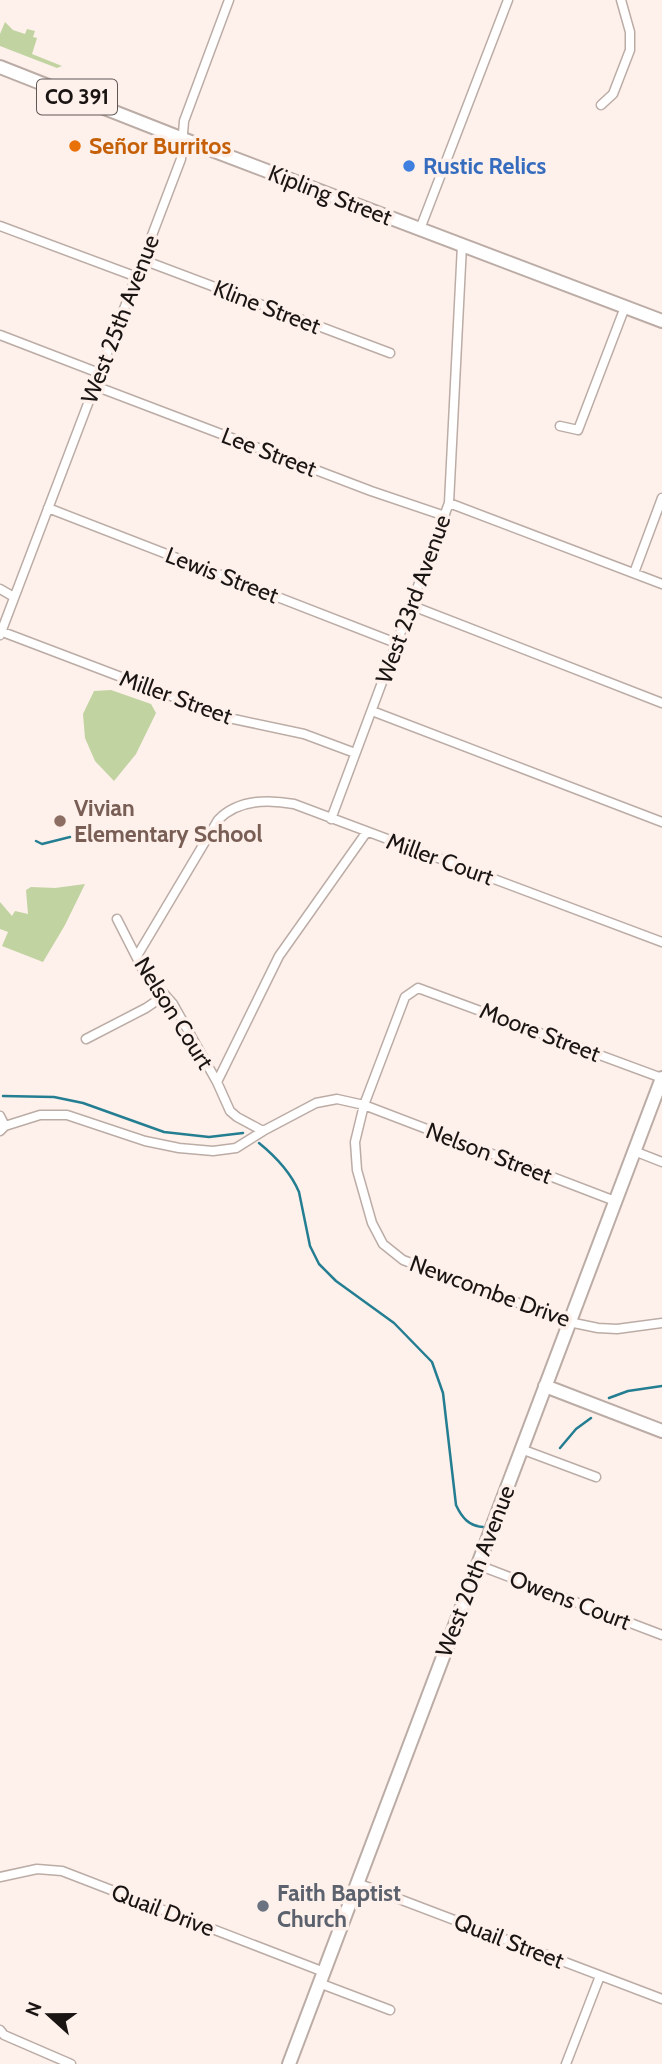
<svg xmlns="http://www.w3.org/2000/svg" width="662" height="2064" viewBox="0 0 662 2064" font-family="Cabin,sans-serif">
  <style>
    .green { fill: #c0d3a0 }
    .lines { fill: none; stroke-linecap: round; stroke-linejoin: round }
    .stream { stroke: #247e92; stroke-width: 2.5 }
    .street-casing { stroke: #bcaca6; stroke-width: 11 }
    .secondary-casing { stroke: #bcaca6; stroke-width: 16 }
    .primary-casing { stroke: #bcaca6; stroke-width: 16 }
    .street { stroke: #fff; stroke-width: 8 }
    .secondary { stroke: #fff; stroke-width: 12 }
    .primary { stroke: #fff; stroke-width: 12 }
    .food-dot { fill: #e8710a; stroke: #fef0eb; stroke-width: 2.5 }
    .shop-dot { fill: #3f7fe0; stroke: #fef0eb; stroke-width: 2.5 }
    .education-dot { fill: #8d6e63; stroke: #fef0eb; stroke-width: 2.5 }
    .worship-dot { fill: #6b7280; stroke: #fef0eb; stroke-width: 2.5 }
    .labels { text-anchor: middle; stroke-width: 7; stroke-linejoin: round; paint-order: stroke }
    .shield { fill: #fef0eb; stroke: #5e5754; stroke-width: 2 }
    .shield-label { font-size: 21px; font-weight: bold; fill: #1a1513 }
    .food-label { font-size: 23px; font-weight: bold; fill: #c56008; stroke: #fef0eb; text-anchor: start }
    .shop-label { font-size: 23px; font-weight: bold; fill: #366cbe; stroke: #fef0eb; text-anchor: start }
    .street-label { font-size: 23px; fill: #1a1513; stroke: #fef0eb }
    .education-label { font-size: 23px; font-weight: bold; fill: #785e54; stroke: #fef0eb; text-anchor: start }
    .worship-label { font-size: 23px; font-weight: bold; fill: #5b616d; stroke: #fef0eb; text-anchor: start }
  </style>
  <rect width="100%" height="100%" fill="#fef0eb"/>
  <path class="green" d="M5 22 13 30 25 34 27 29 35 31 33 37 37 38 32 54 62 66 57 68 0 46V34Z
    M111 690 151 704 156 713 136 754 114 781 95 761 85 738 83 714 94 691Z
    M85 884 65 925 43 962 2 946 8 932 0 929V902L12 916 15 911 28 914 26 890 31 887 55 888Z"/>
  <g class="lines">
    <path class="stream" d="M36 841 42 844 70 837
      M3 1096 54 1097 83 1103 164 1132 209 1137 243 1133
      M259 1143C275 1156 291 1173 299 1192L310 1246 319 1264 336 1281 394 1323 432 1362 443 1393 456 1505C462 1518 469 1526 483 1527
      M609 1398 628 1391 662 1386
      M560 1448 576 1429 591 1418"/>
    <defs>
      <path id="street" d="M601 105 613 94 630 50V32L621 0
        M0 226 137 277
        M420 229 508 0
        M143 260 390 353
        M0 335 99 373
        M95 386 371 491 445 516
        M560 426 578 430 625 307
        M449 503 662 584
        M48 508 396 643
        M634 573 662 498
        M0 589 14 597
        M410 605 662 703
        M0 631 229 718 304 734 355 753
        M0 635 181 159 184 121 229 0
        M372 711 662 822
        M331 819 449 503 462 245
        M117 919 143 970 173 1004 217 1082 230 1111 237 1117 263 1131
        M137 956 218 820C238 799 267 799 294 804L662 942
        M86 1039 146 1008 165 995
        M662 1078 418 988 405 997 364 1105 355 1142 357 1170 372 1223 383 1244 403 1260 569 1322 598 1328 617 1329 662 1323
        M217 1082 279 956 366 833
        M0 1116 5 1126
        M0 1131 5 1126 40 1115H67L145 1141 179 1148 213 1151 236 1148 263 1131 316 1103 337 1099 364 1105 615 1201
        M634 1151 662 1162
        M521 1449 596 1477
        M478 1565 662 1635
        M0 1877 37 1869 62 1871 324 1972
        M357 1883 662 1999
        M319 1983 390 2010
        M0 2030 4 2035 71 2064
        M566 2064 600 1976"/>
      <path id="secondary" d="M545 1386 662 1431
        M289 2064 662 1078"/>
      <path id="primary" d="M0 67 183 139 662 321"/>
    </defs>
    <use href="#street" class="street-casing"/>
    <use href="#secondary" class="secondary-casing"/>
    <use href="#primary" class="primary-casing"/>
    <use href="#street" class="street"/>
    <use href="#secondary" class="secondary"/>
    <use href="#primary" class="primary"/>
  </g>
  <circle class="food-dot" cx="75" cy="146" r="7"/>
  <circle class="shop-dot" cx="409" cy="166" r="7"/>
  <circle class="education-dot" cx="60" cy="821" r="7"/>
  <circle class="worship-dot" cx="263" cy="1906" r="7"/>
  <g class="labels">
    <rect class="shield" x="37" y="79.5" width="80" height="35" rx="5"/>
    <g class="shield-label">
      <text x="77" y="104">CO 391</text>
    </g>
    <g class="food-label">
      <text x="89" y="154">Señor Burritos</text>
    </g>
    <g class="shop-label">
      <text x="423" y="174">Rustic Relics</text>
    </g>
    <g class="street-label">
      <text transform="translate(330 195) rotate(21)" y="8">Kipling Street</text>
      <text transform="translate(267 307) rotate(21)" y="8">Kline Street</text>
      <text transform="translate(120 319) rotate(-69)" y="8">West 25th Avenue</text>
      <text transform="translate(269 452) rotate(21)" y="8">Lee Street</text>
      <text transform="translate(222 575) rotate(21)" y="8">Lewis Street</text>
      <text transform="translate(413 599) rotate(-70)" y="8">West 23rd Avenue</text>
      <text transform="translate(176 697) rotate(20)" y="8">Miller Street</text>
      <text transform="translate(440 859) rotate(20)" y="8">Miller Court</text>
      <text transform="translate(174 1013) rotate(58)" y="8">Nelson Court</text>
      <text transform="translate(540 1032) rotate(21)" y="8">Moore Street</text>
      <text transform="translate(489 1153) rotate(21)" y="8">Nelson Street</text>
      <text transform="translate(490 1291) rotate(20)" y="8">Newcombe Drive</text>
      <text transform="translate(475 1571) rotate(-69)" y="8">West 20th Avenue</text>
      <text transform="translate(570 1600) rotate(21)" y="8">Owens Court</text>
      <text transform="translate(163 1910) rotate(21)" y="8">Quail Drive</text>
      <text transform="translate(509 1941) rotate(21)" y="8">Quail Street</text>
    </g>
    <g class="education-label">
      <text x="74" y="816">Vivian<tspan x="74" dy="26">Elementary School</tspan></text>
    </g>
    <g class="worship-label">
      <text x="277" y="1901">Faith Baptist<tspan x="277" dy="26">Church</tspan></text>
    </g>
  </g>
  <g transform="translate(49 2015) rotate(291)" stroke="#fef0eb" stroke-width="5" paint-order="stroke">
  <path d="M0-5L12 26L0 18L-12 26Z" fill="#1a1513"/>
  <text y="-10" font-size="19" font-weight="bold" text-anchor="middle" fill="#1a1513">N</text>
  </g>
</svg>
